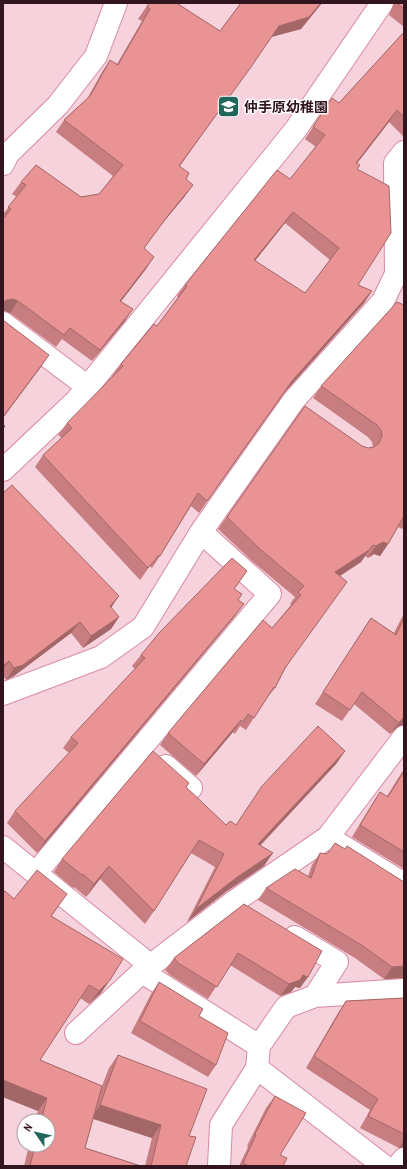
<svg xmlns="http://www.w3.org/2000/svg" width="407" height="1169" viewBox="0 0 407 1169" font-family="'Archivo Narrow','Noto Sans JP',sans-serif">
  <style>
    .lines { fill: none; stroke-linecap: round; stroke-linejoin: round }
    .minor-casing { stroke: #d989a4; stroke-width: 24 }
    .minor { stroke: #fff; stroke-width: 22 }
    .wall { fill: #c87e80; fill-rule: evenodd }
    .shaded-wall { fill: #a36768 }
    .building { fill: #e99395; stroke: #a36768; fill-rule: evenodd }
    .labels { text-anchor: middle; stroke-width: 3; stroke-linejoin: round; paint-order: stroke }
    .poi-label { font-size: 14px; font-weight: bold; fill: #331520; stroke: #fefefe; text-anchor: start }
  </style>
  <rect width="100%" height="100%" fill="#f5d2dc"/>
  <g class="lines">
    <defs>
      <path id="minor" d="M3 164 8 154 58 105 96 56 116 3
        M3 323 88 387
        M3 470 77 400 296 129 382 3
        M3 694 101 657 143 627 201 532 294 400 383 301 396 274 395 163 404 152
        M166 766 191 788
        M328 837 404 884
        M3 847 150 965
        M36 873 270 594 201 532
        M295 937 337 962 315 996
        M142 972 259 1046 257 1068 221 1125 219 1166
        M76 1033 142 972 235 901 328 837 404 737
        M259 1046 286 1007 315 996 404 990
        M257 1068 384 1166
        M398 1166 404 1159"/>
    </defs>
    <use href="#minor" class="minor-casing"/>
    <use href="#minor" class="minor"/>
  </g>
  <path class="wall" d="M149 3 178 4 220 31 240 4 239 3H322L301 29 271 37 180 166 186 179 185 196 161 225 144 248 146 269 121 301 125 321 92 361 62 339 56 347 10 313 5 311H3V214L17 197 12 194 21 182 81 197 99 194 113 176 56 132 64 120 87 99 102 72 110 60 117 64 142 21 138 19Z
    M394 3H404V27L389 15Z
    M404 32V137L389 122 357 163 358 285 372 291 364 303 284 393 199 513 191 506 160 556 152 568 150 566 140 580 35 467 43 455 62 438 58 435 67 423 113 377 112 376 121 364 157 326 178 297 177 296 185 285 290 179 316 147 305 139 332 98 339 103ZM285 223 330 260 305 293 255 261Z
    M404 305V527L402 529 398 527 388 544 380 556 374 554 368 558 365 556 361 562 340 576 285 669 275 688 266 699 246 730 240 726 235 734 233 732 196 776 160 745 168 733 272 628 291 605 290 604 295 597 253 562 218 529 305 406 362 446 368 448 373 447 372 442 368 437 313 398 321 386Z
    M3 493 119 617 111 629 83 648 71 633 14 676 6 680 3 676Z
    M234 589 238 600 235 616 37 853 7 823 15 811 69 753 63 748 71 737 135 669 132 666 141 655Z
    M404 613V725L399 726 390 734 354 704 342 721 315 704 371 618 394 633Z
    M345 751 336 764 260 846 264 866 227 891 187 922 215 867 191 853 154 911 145 924 100 879 86 897 74 887 73 888 54 872 62 859 186 787 226 825H236L262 786Z
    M404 769V869L352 837 372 804 380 792 387 796Z
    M320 853 404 882V978L384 979 355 958 258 900 266 888 308 876 312 865Z
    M3 893 14 899 58 907 51 917 101 993 89 1004 80 998 40 1060 102 1086 109 1068 118 1055 189 1136 186 1166H145L152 1138 93 1119 85 1148 141 1166H24L29 1145H48V1121H35L38 1111 3 1097Z
    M244 904 300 988 295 987 291 992 280 996 230 965 208 999 170 975 165 970 174 958Z
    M159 982 216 1065 208 1077 131 1033 151 994Z
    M404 998V1147L399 1148 360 1128 370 1110 306 1068 338 1013 346 1001Z
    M275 1096 280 1155 283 1166H239L248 1147 247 1146 266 1108Z"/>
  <path class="shaded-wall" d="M321 3H322L301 29 271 37 279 26Z
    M397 110 389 122 348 175 356 163Z
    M193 185 185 196 161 225 170 213Z
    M293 212 285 223 246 272 254 260Z
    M154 257 146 269 112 313 120 301Z
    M372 291 364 303 284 393 199 513 292 381Z
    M13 299 18 301 10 313 5 311H3V302L7 300Z
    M133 309 125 321 92 361 100 350Z
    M49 355 41 367 3 418V417Z
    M383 542 388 544 380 556 374 554 368 558 376 546Z
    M369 550 361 562 327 584 335 572Z
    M119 596 111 608 110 606Z
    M244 604 235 616 37 853 45 841Z
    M119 617 111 629 83 648 91 636Z
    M80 622 71 633 14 676 6 680 14 668Z
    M9 661 3 669V666Z
    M404 717V725L399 726 390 734 399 723Z
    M241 720 233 732 196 776 204 764Z
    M345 751 336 764 249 857 258 844Z
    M273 853 264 866 227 891 187 922 196 909 236 878Z
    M109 866 100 879 86 897 94 884Z
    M404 966V978L384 979 392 967Z
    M303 975 308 977 300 988 295 987 291 992 280 996 289 984Z
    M110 980 101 993 89 1004 99 991Z
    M3 1080 47 1098 38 1111 3 1097Z
    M100 1105 161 1125 152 1138 91 1118Z
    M404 1140V1147L399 1148Z"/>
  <path class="building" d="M149 3H178V4L220 31 241 3H321L309 17 279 26 251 67 179 166 189 173 186 179 193 185 170 213 144 248 154 257 120 301 133 309 100 350 70 328 64 335 18 301 13 299 7 300 3 302V219L11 209 8 207 26 185 21 182 36 165 81 197 99 194 123 165 64 120 90 96 110 60 118 65 150 9 147 7Z
    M397 3H404V9Z
    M404 32V117L397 110 356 163 360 165 357 169 389 186 391 233 358 285 372 291 292 381 207 501 198 493 160 556 159 555 148 568 43 455 72 428 67 423 123 366 121 364 154 324 157 326 187 286 185 285 277 170 290 179 325 135 313 127 332 98 339 103ZM293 212 339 248 305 293 254 260Z
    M397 302 404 305V516L388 544 383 542 376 546 373 545 369 550 335 572 347 582 285 668 275 688 274 687 254 718 248 714 243 722 241 720 204 764 168 733 263 620 272 628 301 595 298 592 304 586 261 550 227 517 305 406 362 446 368 448 374 447 379 443 382 436 381 430 377 425 321 386Z
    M3 320 49 355 3 417Z
    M3 424 5 426 3 429Z
    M12 485 119 596 110 606 119 617 91 636 80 622 23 665 14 668 9 661 3 666V493Z
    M232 558 247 571 234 589 242 594 238 600 244 604 45 841 15 811 78 743 71 737 145 658 141 655 159 633Z
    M371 618 396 635 404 618V717L399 723 362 692 350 710 323 692Z
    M318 726 345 751 258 844 273 853 236 878 196 909 224 854 199 840 154 911 109 866 94 884 83 874 82 875 62 859 153 751 189 783 186 787 226 825 230 821 236 825 262 786Z
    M404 771V852L360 825 380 792 388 797Z
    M335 843 345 849 347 846 404 882V966L392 967 363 946 266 888 295 869 311 878 320 853 327 854Z
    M37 870 67 894 51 916 123 959 110 980 99 991 89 985 40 1060 102 1086 85 1148 141 1166H30L35 1145H48V1121H41L47 1098 3 1080V893L5 891 14 899Z
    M244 904 322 951 308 977 303 975 300 980 289 984 238 953 217 987 178 963 174 958Z
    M159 982 203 1009 199 1016 228 1033 216 1065 140 1021Z
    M404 998V1134L368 1116 378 1099 314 1056 346 1001Z
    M118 1055 207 1089 189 1136 196 1137 186 1166H151L161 1125 100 1105Z
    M275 1096 306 1113 280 1155 287 1158 283 1166H249L243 1163 256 1135 255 1134Z"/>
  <defs>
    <symbol id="school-square" viewBox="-11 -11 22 22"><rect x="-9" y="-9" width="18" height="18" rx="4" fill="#21665a" stroke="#fefefe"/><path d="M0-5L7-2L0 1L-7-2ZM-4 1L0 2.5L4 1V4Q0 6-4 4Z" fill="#fff"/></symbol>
  </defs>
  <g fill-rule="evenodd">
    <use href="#school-square" x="216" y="94" width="25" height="25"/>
  </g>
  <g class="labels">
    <g class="poi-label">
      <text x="244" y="112">仲手原幼稚園</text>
    </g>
  </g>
  <rect width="407" height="1169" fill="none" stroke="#331520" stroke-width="8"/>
  <g transform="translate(36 1133) rotate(304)"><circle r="19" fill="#fefefe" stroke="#ada1a5"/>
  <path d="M0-3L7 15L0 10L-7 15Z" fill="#21665a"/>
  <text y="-6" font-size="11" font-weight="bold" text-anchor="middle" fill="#331520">N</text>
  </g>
</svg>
